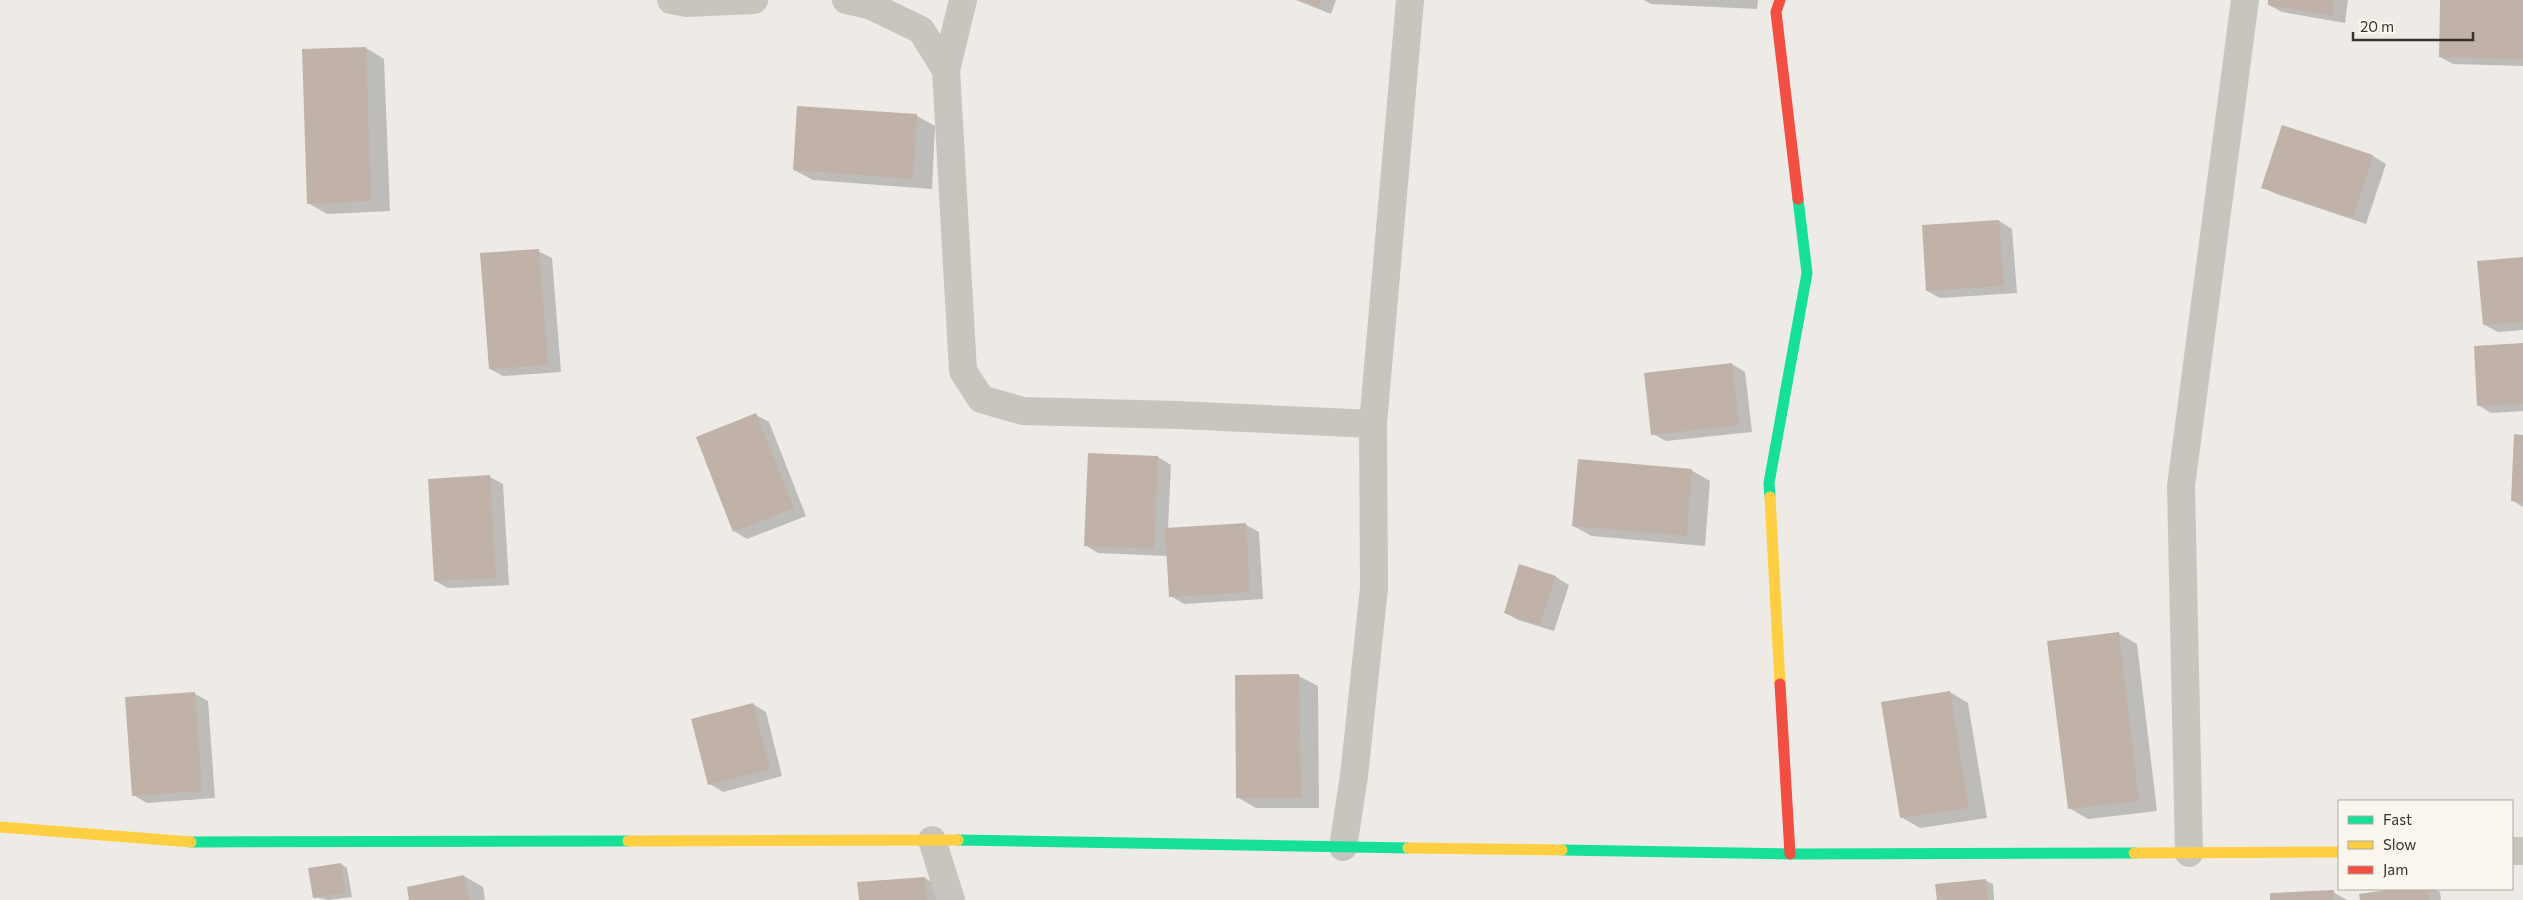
<svg xmlns="http://www.w3.org/2000/svg" width="2523" height="900" viewBox="0 0 2523 900" font-family="Commissioner,sans-serif">
  <style>
    .shadow { fill: #0003 }
    .building { fill: #c0b2a9 }
    .lines { fill: none; stroke-linecap: round; stroke-linejoin: round }
    .street { stroke: #c8c4be; stroke-width: 28 }
    .fast { stroke: #16e098; stroke-width: 11 }
    .slow { stroke: #ffcf43; stroke-width: 11 }
    .jam { stroke: #f24e42; stroke-width: 11 }
  </style>
  <rect width="100%" height="100%" fill="#eeebe6"/>
  <path class="shadow" d="M1296 0H1336L1331 14Z
    M1644 0H1758L1757 9 1651 4Z
    M2270 0H2348L2345 23 2282 12 2269 5Z
    M2441 0H2523V66L2453 64 2440 57Z
    M366 48 384 59 390 211 327 214 308 203Z
    M917 116 935 126 932 189 813 180 794 170Z
    M2373 156 2386 164 2366 224 2276 194 2263 187Z
    M1999 221 2012 229 2017 293 1940 298 1927 291Z
    M538 251 552 258 561 372 503 376 490 369Z
    M2523 258V330L2498 332 2485 325Z
    M2523 345V411L2491 413 2478 405Z
    M1732 364 1745 372 1752 432 1666 441 1653 434Z
    M756 415 769 422 806 516 747 539 734 531Z
    M2523 436V507L2513 501Z
    M1158 457 1171 465 1168 529 1246 525 1259 532 1263 599 1184 604 1171 596 1168 556 1098 553 1085 545Z
    M1691 470 1710 481 1705 546 1592 536 1573 526Z
    M490 477 503 484 509 585 448 588 435 581Z
    M1520 565 1556 577 1569 585 1554 631 1518 620 1505 613Z
    M2118 633 2137 644 2157 811 2088 819 2069 808Z
    M1236 676H1299L1318 686 1319 808H1256L1237 797Z
    M1950 692 1968 703 1987 818 1920 828 1901 817Z
    M195 694 208 701 215 798 147 803 133 795Z
    M753 704 766 712 782 776 723 792 710 784Z
    M341 864 347 868 352 897 328 900 314 897Z
    M464 876 483 887 485 900H411Z
    M925 878 938 886 939 900H860Z
    M1986 881 1993 884 1994 900H1938Z
    M2402 889H2433L2440 892 2441 900H2362L2361 895Z
    M2333 892 2347 900H2271Z"/>
  <path class="building" d="M1299 0H1321L1318 7Z
    M2268 0H2334L2332 16 2268 5Z
    M2440 0H2523V59L2439 57Z
    M366 47 371 201 307 204 302 49Z
    M797 106 917 114 913 179 793 170Z
    M2282 125 2373 155 2353 218 2261 188Z
    M1999 220 2004 286 1926 291 1922 225Z
    M539 249 548 365 489 369 480 253Z
    M2523 257V322L2483 325 2477 261Z
    M2523 343V404L2477 406 2474 346Z
    M1732 363 1739 425 1651 435 1644 373Z
    M756 413 794 508 733 532 696 437Z
    M2514 434 2523 435V502L2511 501Z
    M1088 453 1158 456 1154 549 1084 546Z
    M1578 459 1692 469 1687 536 1572 526Z
    M490 475 496 578 434 581 428 479Z
    M1246 523 1250 592 1169 597 1165 528Z
    M1519 564 1556 576 1540 625 1504 613Z
    M2119 632 2139 801 2068 809 2047 641Z
    M1299 674 1301 798H1236L1235 675Z
    M1950 691 1969 808 1900 818 1881 702Z
    M195 692 202 791 132 796 125 697Z
    M753 703 770 769 708 785 691 719Z
    M341 863 346 893 313 898 308 868Z
    M464 875 469 900H409L407 887Z
    M925 877 927 900H859L857 882Z
    M1986 879 1988 900H1937L1935 884Z
    M2394 889H2428L2430 900H2360L2359 894Z
    M2334 890V900H2270V893Z"/>
  <g class="lines">
    <path class="street" d="M671 0 687 3 754 0
      M846 0 869 5 921 30 946 70
      M963 0 946 70 963 371 981 399 1023 411 1178 415 1373 424
      M932 840 951 900
      M1343 847 1354 776 1374 588 1373 424 1410 0
      M2512 851H2523
      M2189 853 2181 486 2245 0"/>
    <path class="fast" d="M1770 497 1769 483 1807 273 1798 199
      M958 840 1408 848
      M191 842 628 841
      M1562 850 1790 854 2134 853"/>
    <path class="slow" d="M1770 497 1780 684
      M0 827 191 842
      M628 841 958 840
      M1408 848 1562 850
      M2134 853 2339 852"/>
    <path class="jam" d="M1780 0 1776 12 1798 199
      M1780 684 1790 854"/>
  </g>
  <rect x="2338" y="800" width="175" height="90" fill="#faf6ee" stroke="#ada8a0"/>
  <rect x="2348" y="816" width="25" height="8" fill="#16e098" stroke="#ada8a0"/>
  <text x="2383" y="825" font-size="15" fill="#39322c">Fast</text>
  <rect x="2348" y="841" width="25" height="8" fill="#ffcf43" stroke="#ada8a0"/>
  <text x="2383" y="850" font-size="15" fill="#39322c">Slow</text>
  <rect x="2348" y="866" width="25" height="8" fill="#f24e42" stroke="#ada8a0"/>
  <text x="2383" y="875" font-size="15" fill="#39322c">Jam</text>
  <path d="M2353 32v8h120v-8" fill="none" stroke="#39322c" stroke-width="2.5"/>
  <text x="2360" y="32" font-size="15" fill="#39322c" stroke="#faf6ee" stroke-width="4" paint-order="stroke">20 m</text>
</svg>
